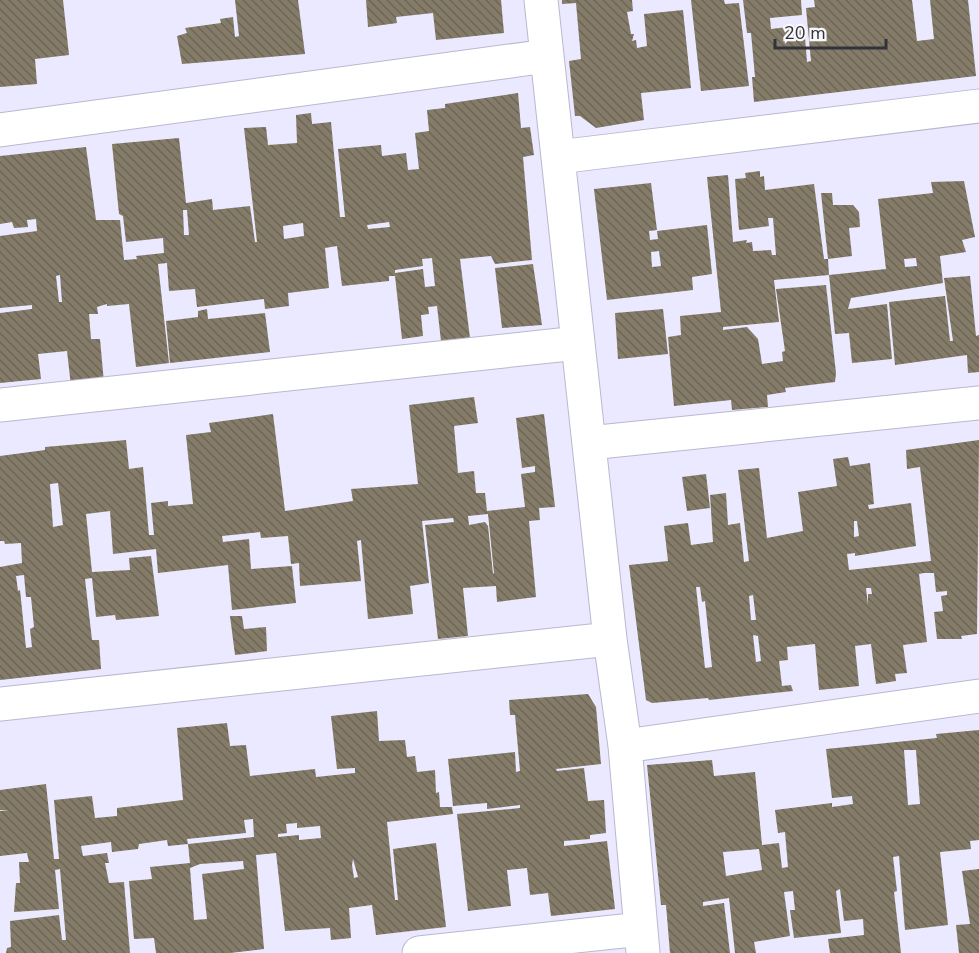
<svg xmlns="http://www.w3.org/2000/svg" width="979" height="953" viewBox="0 0 979 953" font-family="'Nunito Sans',sans-serif">
  <style>
    .building { fill: url(#building-back-hatch); fill-rule: evenodd }
    .lines { fill: none; stroke-linecap: round; stroke-linejoin: round }
    .minor-casing { stroke: #bab8ce; stroke-width: 35 }
    .minor { stroke: #fff; stroke-width: 33 }
  </style>
  <defs>
    <pattern id="building-back-hatch" width="6" height="6" patternUnits="userSpaceOnUse" patternTransform="scale(1.5)"><rect width="6" height="6" fill="#847b68"/><path d="M-1 5l2 2M0 0l6 6M5-1l2 2" fill="none" stroke="#6d6557"/></pattern>
  </defs>
  <rect width="100%" height="100%" fill="#ebe9ff"/>
  <path class="building" d="M0 0H63L69 55 35 59 37 84 0 87Z
    M235 0H298L305 54 182 64 177 36 187 33 185 28 221 23 220 19 233 17 235 37 239 36Z
    M366 0H501L504 33 436 40 433 13 396 17 397 23 368 27Z
    M562 0H632L633 11 627 12 631 34H634L632 41 636 40 637 48 647 46 644 14 683 10 691 88 641 93 644 120 596 128 580 116H575L569 61 581 59 576 3 562 4Z
    M691 0H724L725 4 739 3 749 86 701 91Z
    M743 0H801L802 15 770 18 771 29 804 25 807 62 811 61 806 8 815 7 814 0H912L917 41 934 39 930 0H968L976 76 754 102 752 77H755L751 33H747Z
    M518 93 521 128 530 127 534 155 523 157 532 260 495 264 491 256 460 259 470 338 441 341 437 306 428 307 429 314 421 315 423 336 402 339 395 276H389V281L342 286 337 246 325 248 329 288 288 293 289 306 265 309 264 299 197 307 195 289 169 291 167 263 158 264 169 363 136 367 129 304 107 306V304L97 307 98 314H89L91 339H100L104 383 71 386 67 351 38 354 41 379 0 383V313L32 309V305L0 308V236L37 231 36 219 27 220 28 227 14 228 12 222 0 224V156L86 147 96 220H120L124 260 137 259 136 256 164 253 163 238 126 242 123 216 119 214 112 144 179 138 186 203 212 199 213 210 250 206 255 242H257L244 128 266 127 268 145 297 143 296 115 311 113 312 124 331 122 340 217H345L338 149 381 145 382 156 406 153 408 170 419 169 415 133 429 131 427 110 445 108V104ZM183 210H187L189 235H184ZM389 222 390 227 368 229 367 225ZM303 223 304 236 284 239 283 226ZM432 258 435 286 425 287 423 269 395 273V270L423 266 422 259ZM60 275 62 302H59L56 276Z
    M760 171V177L764 176 765 190 814 184 824 259H828L821 193H832L833 205H853L859 212 860 227 849 228 852 256 828 259 829 275 886 269 878 199 933 193 931 182 964 181 975 237 962 240 966 252 940 256 943 283 851 298 848 309 887 304 892 359 852 363 849 333 835 334 829 275 774 280 779 322 723 327V330L747 327 758 339 762 364 783 361 782 352 785 351 776 289 826 285 836 373 835 382 785 388 786 392 767 395 768 407 732 410 731 400 674 406 668 337 681 335 680 316 721 312 707 177 728 175 733 242 747 240 746 243 752 242 753 251 771 250 772 255H776L773 218H768L769 226 739 230 735 179 746 178 745 173ZM916 258 917 266 905 267 904 259Z
    M651 183 657 230 649 231 650 240 658 239 657 231 707 225 712 274 692 277 693 290 607 300 594 189ZM659 251 661 266 652 267 651 252Z
    M533 264 542 325 502 328 495 268Z
    M970 276 976 336 979 335V372L968 373 967 355 895 365 889 302 945 296 950 341H953L944 278Z
    M207 309 208 319 265 313 270 352 170 363 166 321 198 317V311Z
    M663 309 668 354 618 359 615 313Z
    M474 397 478 423 454 426 458 473 474 471 476 493H485L487 511 525 507 521 474 535 472V466L522 468 516 418 544 414 555 507 539 508 540 520 529 521 536 597 497 602 496 586 463 588 468 636 438 639 425 525 454 522 453 518 422 521 429 583 410 586 413 614 368 619 361 540 357 541 361 581 300 586 299 563 291 564 288 536 261 538 260 532 222 536 223 542 249 539 251 569 292 566 296 603 232 610 228 565 158 573 156 549 113 554 110 511 86 514 92 572 130 570 129 558 151 556 159 616 116 620 115 615 96 617 92 578 85 579 92 640H99L101 669 0 680V567L22 563 21 543 5 544 4 541H0V456L45 450V447L126 440 129 469 143 467 149 535H154L151 503 168 501V506L193 504 186 435 211 432 209 423 273 414 285 511 353 501 351 489 418 484 409 405ZM58 483 63 525 53 527 50 484ZM488 514 494 573 493 574 488 526 485 522 469 525 468 516ZM24 575 26 597H31L34 627 30 629 32 647 26 648 20 590 18 591 16 576Z
    M979 440 977 634 961 636 962 639H937L934 612 943 611 941 596 947 595V591L936 592 934 573H924L919 574 927 642 903 645 907 673 895 674 896 681 876 684 871 644 855 646 859 686 819 690 815 644 787 647 788 660 779 661 782 686 791 685 793 691 709 700 708 698 652 703 646 700 629 565 668 561 664 526 688 523 691 545 713 542 710 495 726 493 728 525 740 523 744 562 749 561 738 470 759 468 767 538 803 531 798 492 837 486 833 459 848 457 850 466 870 463 874 504 868 505 869 509 911 503 916 546 855 556V553L847 554 849 570 931 561 920 467 907 469 906 450ZM854 521H857L859 536 854 537ZM696 587H700L702 602 705 601 712 667 705 668ZM866 588H871L872 594H868V605ZM753 595 756 620H751L749 596ZM753 635 758 636 761 661 756 662Z
    M706 474 710 508 687 511 682 477Z
    M230 616H242L244 629 266 627 267 651 235 655Z
    M588 694 596 707 601 764 556 769 557 771 584 768 588 801 604 800 606 833 590 835V839L564 841V846L607 841 615 909 551 916 548 893 530 895 527 868 507 870 511 906 468 911 457 814 520 808V805L487 809V803L453 806 448 759 515 752 516 772 520 771 515 715H510L509 700Z
    M377 711 379 741 405 740 407 757 415 756 417 772 435 770 436 793 439 792 440 807H452L453 814 387 822 395 900H398L393 849 436 843 446 927 376 935 372 905 349 908 351 938 331 940 330 928 285 931 276 853 256 855 264 949 230 953H156L154 938 134 939 129 881 152 879 150 867 190 863 188 844 254 837 253 819 244 820 246 833 187 839 188 844 168 846 167 840 139 844 138 849 112 852 111 842 81 846 83 856 107 853 109 863H105L109 883 124 882 130 953H6L7 948 11 947 10 921 59 915 62 940H66L60 869 55 870 59 909 14 912 16 883H20L19 862H29L27 853 0 856V811L9 810H0V790L46 784 54 859H59L54 800 92 796 95 818 117 816V808L183 800 177 728 227 723 230 746 246 745 250 776 315 769 316 777 355 773V768L337 769 331 716ZM297 823V828L320 826 321 838 299 840V835L278 837V834L287 833 286 824ZM353 859 358 877 354 878 352 865ZM243 861 244 869 202 874 207 919 194 920 190 868 200 864Z
    M979 730V840L970 841 971 849 940 852 948 925 905 930 899 856 893 857 897 891 894 892 901 953H830L828 939 864 935 863 919 844 921 840 889 836 891 841 933 794 938 790 910H795L793 891 784 892 790 936 754 942 756 953H735L729 898 703 902V906L724 903 730 953H670L666 905H661L647 765 712 760 714 776 755 772 762 845 779 843 782 868 788 867 785 832 778 833 775 810 832 803V807L853 804 852 796 832 798 826 749 937 738 936 734ZM904 750H916L920 804 908 805ZM759 849 762 870 726 876 723 852Z
    M979 869V953H959L956 925 970 924 962 871Z"/>
  <g class="lines">
    <defs>
      <path id="minor" d="M541 0 610 639 625 746 643 953
        M0 130 547 56
        M558 157 979 106
        M0 405 578 343
        M589 443 979 403
        M0 704 610 639
        M625 746 979 696
        M419 953 641 929"/>
    </defs>
    <use href="#minor" class="minor-casing"/>
    <use href="#minor" class="minor"/>
  </g>
  <path d="M775 39v9h111v-9" fill="none" stroke="#33323a" stroke-width="3"/>
  <text x="784" y="39" font-size="18" fill="#33323a" stroke="#f9f8fd" stroke-width="4.5" paint-order="stroke">20 m</text>
</svg>
